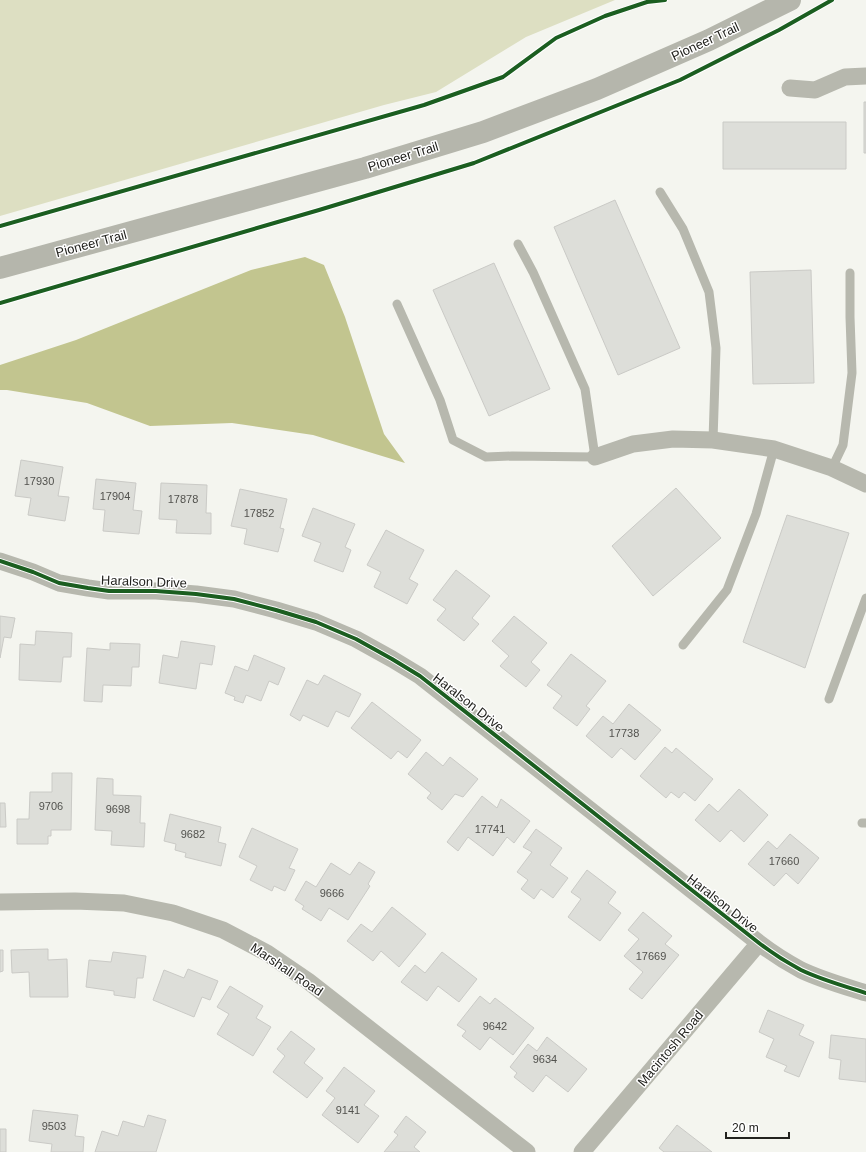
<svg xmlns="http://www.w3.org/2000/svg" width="866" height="1152" viewBox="0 0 866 1152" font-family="Arial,sans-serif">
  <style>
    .green { fill: #dddfc2 }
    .water { fill: #c2c58f }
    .building { fill: #ddded9; stroke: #cacac6 }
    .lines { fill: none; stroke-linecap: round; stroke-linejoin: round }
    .lane { stroke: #b7b8ae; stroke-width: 9 }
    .street { stroke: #b7b8ae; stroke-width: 17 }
    .secondary { stroke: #b5b6ac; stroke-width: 22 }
    .cycleway-casing { stroke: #fff; stroke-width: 6 }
    .cycleway { stroke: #1b5e20; stroke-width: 4 }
    .labels { text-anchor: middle; stroke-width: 3; stroke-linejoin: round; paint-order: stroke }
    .number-label { font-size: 11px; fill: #52524e }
    .street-label { font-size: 13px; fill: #22221e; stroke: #fff }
  </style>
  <rect width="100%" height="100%" fill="#f4f5ef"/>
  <path class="green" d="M0 0H615L526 37 436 92 384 105 0 216Z"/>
  <path class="water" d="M305 257 324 265 345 317 384 434 405 463 313 435 232 423 150 426 87 403 7 390H0V365L76 340 251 270Z"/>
  <path class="building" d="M864 102H866V153H864Z
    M723 122H846V169H723Z
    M615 200 680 348 618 375 554 227Z
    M494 263 550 389 489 416 433 290Z
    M811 270 814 383 753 384 750 272Z
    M21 460 63 467 58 496 69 497 65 521 28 515 31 498 15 496Z
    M96 479 136 483 133 510 142 511 139 534 103 531 105 510 93 509Z
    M161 483 207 485 206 513H211V534L176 533 177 520 159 519Z
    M676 488 721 538 653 596 612 546Z
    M240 489 287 499 280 528 284 529 278 552 244 544 247 529 231 526Z
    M313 508 355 524 345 547 351 550 343 572 314 561 321 543 302 536Z
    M787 515 849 533 805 668 743 642Z
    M386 530 424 550 409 579 418 584 407 604 374 587 381 572 367 565Z
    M456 570 490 596 472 618 479 624 464 641 437 620 446 609 433 600Z
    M0 616 15 618 11 638 4 637 0 658Z
    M514 616 547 643 531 662 540 670 526 687 500 666 509 656 492 641Z
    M36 631 72 633 71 657H63L61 682 19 680 20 644 35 645Z
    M181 641 215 646 212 665 200 663 196 689 159 683 163 655 178 658Z
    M110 643 140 644 139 667H132L131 686 103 685 102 702 84 701 87 648 110 650Z
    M571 654 606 681 586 706 590 709 577 726 553 708 562 696 547 685Z
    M254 655 285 668 278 685 269 681 261 701 246 695 243 703 234 700 235 697 225 693 235 666 248 671Z
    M324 675 361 694 349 717 336 711 328 727 303 715 300 721 290 715 307 680 318 685Z
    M372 702 421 740 407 758 398 751 391 759 351 728Z
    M629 704 661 730 635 760 621 748 612 758 586 736 603 716 613 724Z
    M665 747 672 753 676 748 713 779 695 801 684 792 679 798 671 792 666 798 640 776Z
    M426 752 443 766 450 757 478 779 463 797 455 794 442 810 427 798 431 793 408 774Z
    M52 773H72L71 830H51V836H48V844H17V819H29L30 792H52Z
    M97 778 113 779V795L141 796 140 823H145L144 847 111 845 112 831 95 830Z
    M739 789 768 815 744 842 731 830 720 842 695 820 709 804 718 812Z
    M482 796 497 808 501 799 530 821 514 843 507 837 493 856 468 837 458 851 447 842Z
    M0 803H5L6 827H0Z
    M170 814 221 827 218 842 226 844 221 866 185 857 186 853 175 850 176 844 164 841Z
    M252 828 298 849 289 868 295 870 285 891 274 886 272 891 250 880 257 866 239 857Z
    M536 829 562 848 550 865 568 878 553 898 541 889 534 899 521 889 528 880 517 872 532 852 523 847Z
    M790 834 819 858 798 884 786 873 774 886 748 864 768 841 777 849Z
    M359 862 375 872 368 884 370 886 348 920 329 908 321 921 302 909 304 906 295 900 306 881 316 887 331 863 350 875Z
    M587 870 616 892 608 903 621 913 600 941 568 917 581 899 571 892Z
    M392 907 426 934 399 967 381 951 373 961 347 941 361 924 372 932Z
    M643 912 672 936 665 944 679 955 642 999 629 989 643 972 624 956 639 939 628 930Z
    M48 949V960L67 959 68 997H30L29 972 12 973 11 950Z
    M0 950H3V971L0 972Z
    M113 952 146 956 143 978H137L135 998 114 995V991L86 987 89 960 111 962Z
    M442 952 477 979 459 1002 438 986 427 1001 401 982 415 965 425 973Z
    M188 969 218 981 210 1000 202 997 194 1017 153 1000 164 970 184 978Z
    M230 986 263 1006 256 1018 271 1027 253 1056 217 1034 229 1014 217 1007Z
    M480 996 490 1004 495 998 534 1028 513 1055 490 1037 480 1050 462 1036 466 1031 457 1025Z
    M768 1010 804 1025 799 1035 814 1042 799 1077 784 1071 787 1066 766 1057 774 1039 759 1032Z
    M291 1031 315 1049 304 1063 323 1078 307 1098 273 1072 285 1056 277 1049Z
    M831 1035 866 1039V1082L839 1079 841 1060 829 1058Z
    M547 1037 587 1069 568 1092 546 1075 533 1092 514 1077 517 1073 510 1067 528 1044 537 1051Z
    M344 1067 375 1091 364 1105 379 1116 358 1143 322 1115 335 1098 326 1091Z
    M33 1110 78 1115 75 1136 84 1137 83 1152H51L52 1144 29 1141Z
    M148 1115 166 1120 156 1152H95L102 1131 118 1136 123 1121 144 1127Z
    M406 1116 426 1132 414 1147 420 1152H384L398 1135 394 1132Z
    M677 1125 712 1152H664L659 1148Z
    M0 1129H6V1152H0Z"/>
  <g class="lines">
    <path class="lane" d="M660 192 683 229 709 292 716 348 713 440
      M397 304 440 400 453 440 486 457 512 456 595 457 585 389 533 272 518 244
      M832 468 843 445 852 373 850 317V273
      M683 645 727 590 756 514 774 449
      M829 699 866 598
      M862 823H866"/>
    <path class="street" d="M790 88 815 90 845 77 866 76
      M595 457 633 444 673 439 713 440 774 449 832 468 866 484
      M0 561 33 572 59 583 88 588 109 591H156L196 594 234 599 276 610 316 622 356 639 392 659 420 676 759 943C772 953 786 962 801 970 822 980 844 986 866 993
      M0 902 75 901 124 903 173 913 223 930 267 953 308 981 527 1152
      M582 1152 759 943"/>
    <path class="secondary" d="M0 268 365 168 483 132 597 89 709 40 790 0"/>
    <defs>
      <path id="cycleway" d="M0 226 424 105 503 77 556 38 605 16 647 2 665 0
        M0 303 319 210 474 163 680 80 779 30 832 0
        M0 561 33 572 59 583 88 588 109 591H156L196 594 234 599 276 610 316 622 356 639 392 659 420 676 759 943C772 953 786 962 801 970 822 980 844 986 866 993"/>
    </defs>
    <use href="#cycleway" class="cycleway-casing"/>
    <use href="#cycleway" class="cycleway"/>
  </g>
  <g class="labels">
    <g class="number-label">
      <text x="39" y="485">17930</text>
      <text x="115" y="500">17904</text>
      <text x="183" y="503">17878</text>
      <text x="259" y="517">17852</text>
      <text x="624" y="737">17738</text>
      <text x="51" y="810">9706</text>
      <text x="118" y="813">9698</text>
      <text x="490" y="833">17741</text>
      <text x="193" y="838">9682</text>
      <text x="784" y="865">17660</text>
      <text x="332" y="897">9666</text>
      <text x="651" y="960">17669</text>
      <text x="495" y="1030">9642</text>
      <text x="545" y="1063">9634</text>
      <text x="348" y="1114">9141</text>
      <text x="54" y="1130">9503</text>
    </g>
    <g class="street-label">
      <text transform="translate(705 41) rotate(-25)" y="5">Pioneer Trail</text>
      <text transform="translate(403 156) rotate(-17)" y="5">Pioneer Trail</text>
      <text transform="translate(91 243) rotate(-15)" y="5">Pioneer Trail</text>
      <text transform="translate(144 581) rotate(2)" y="5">Haralson Drive</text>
      <text transform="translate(469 702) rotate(38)" y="5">Haralson Drive</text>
      <text transform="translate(723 903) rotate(38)" y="5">Haralson Drive</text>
      <text transform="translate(287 969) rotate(34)" y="5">Marshall Road</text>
      <text transform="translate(670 1048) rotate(-50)" y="5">Macintosh Road</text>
    </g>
  </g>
  <path d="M726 1132v6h63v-6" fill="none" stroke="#22221e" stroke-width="2"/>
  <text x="732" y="1132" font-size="12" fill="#22221e" stroke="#ffffff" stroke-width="3" paint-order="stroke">20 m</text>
</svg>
